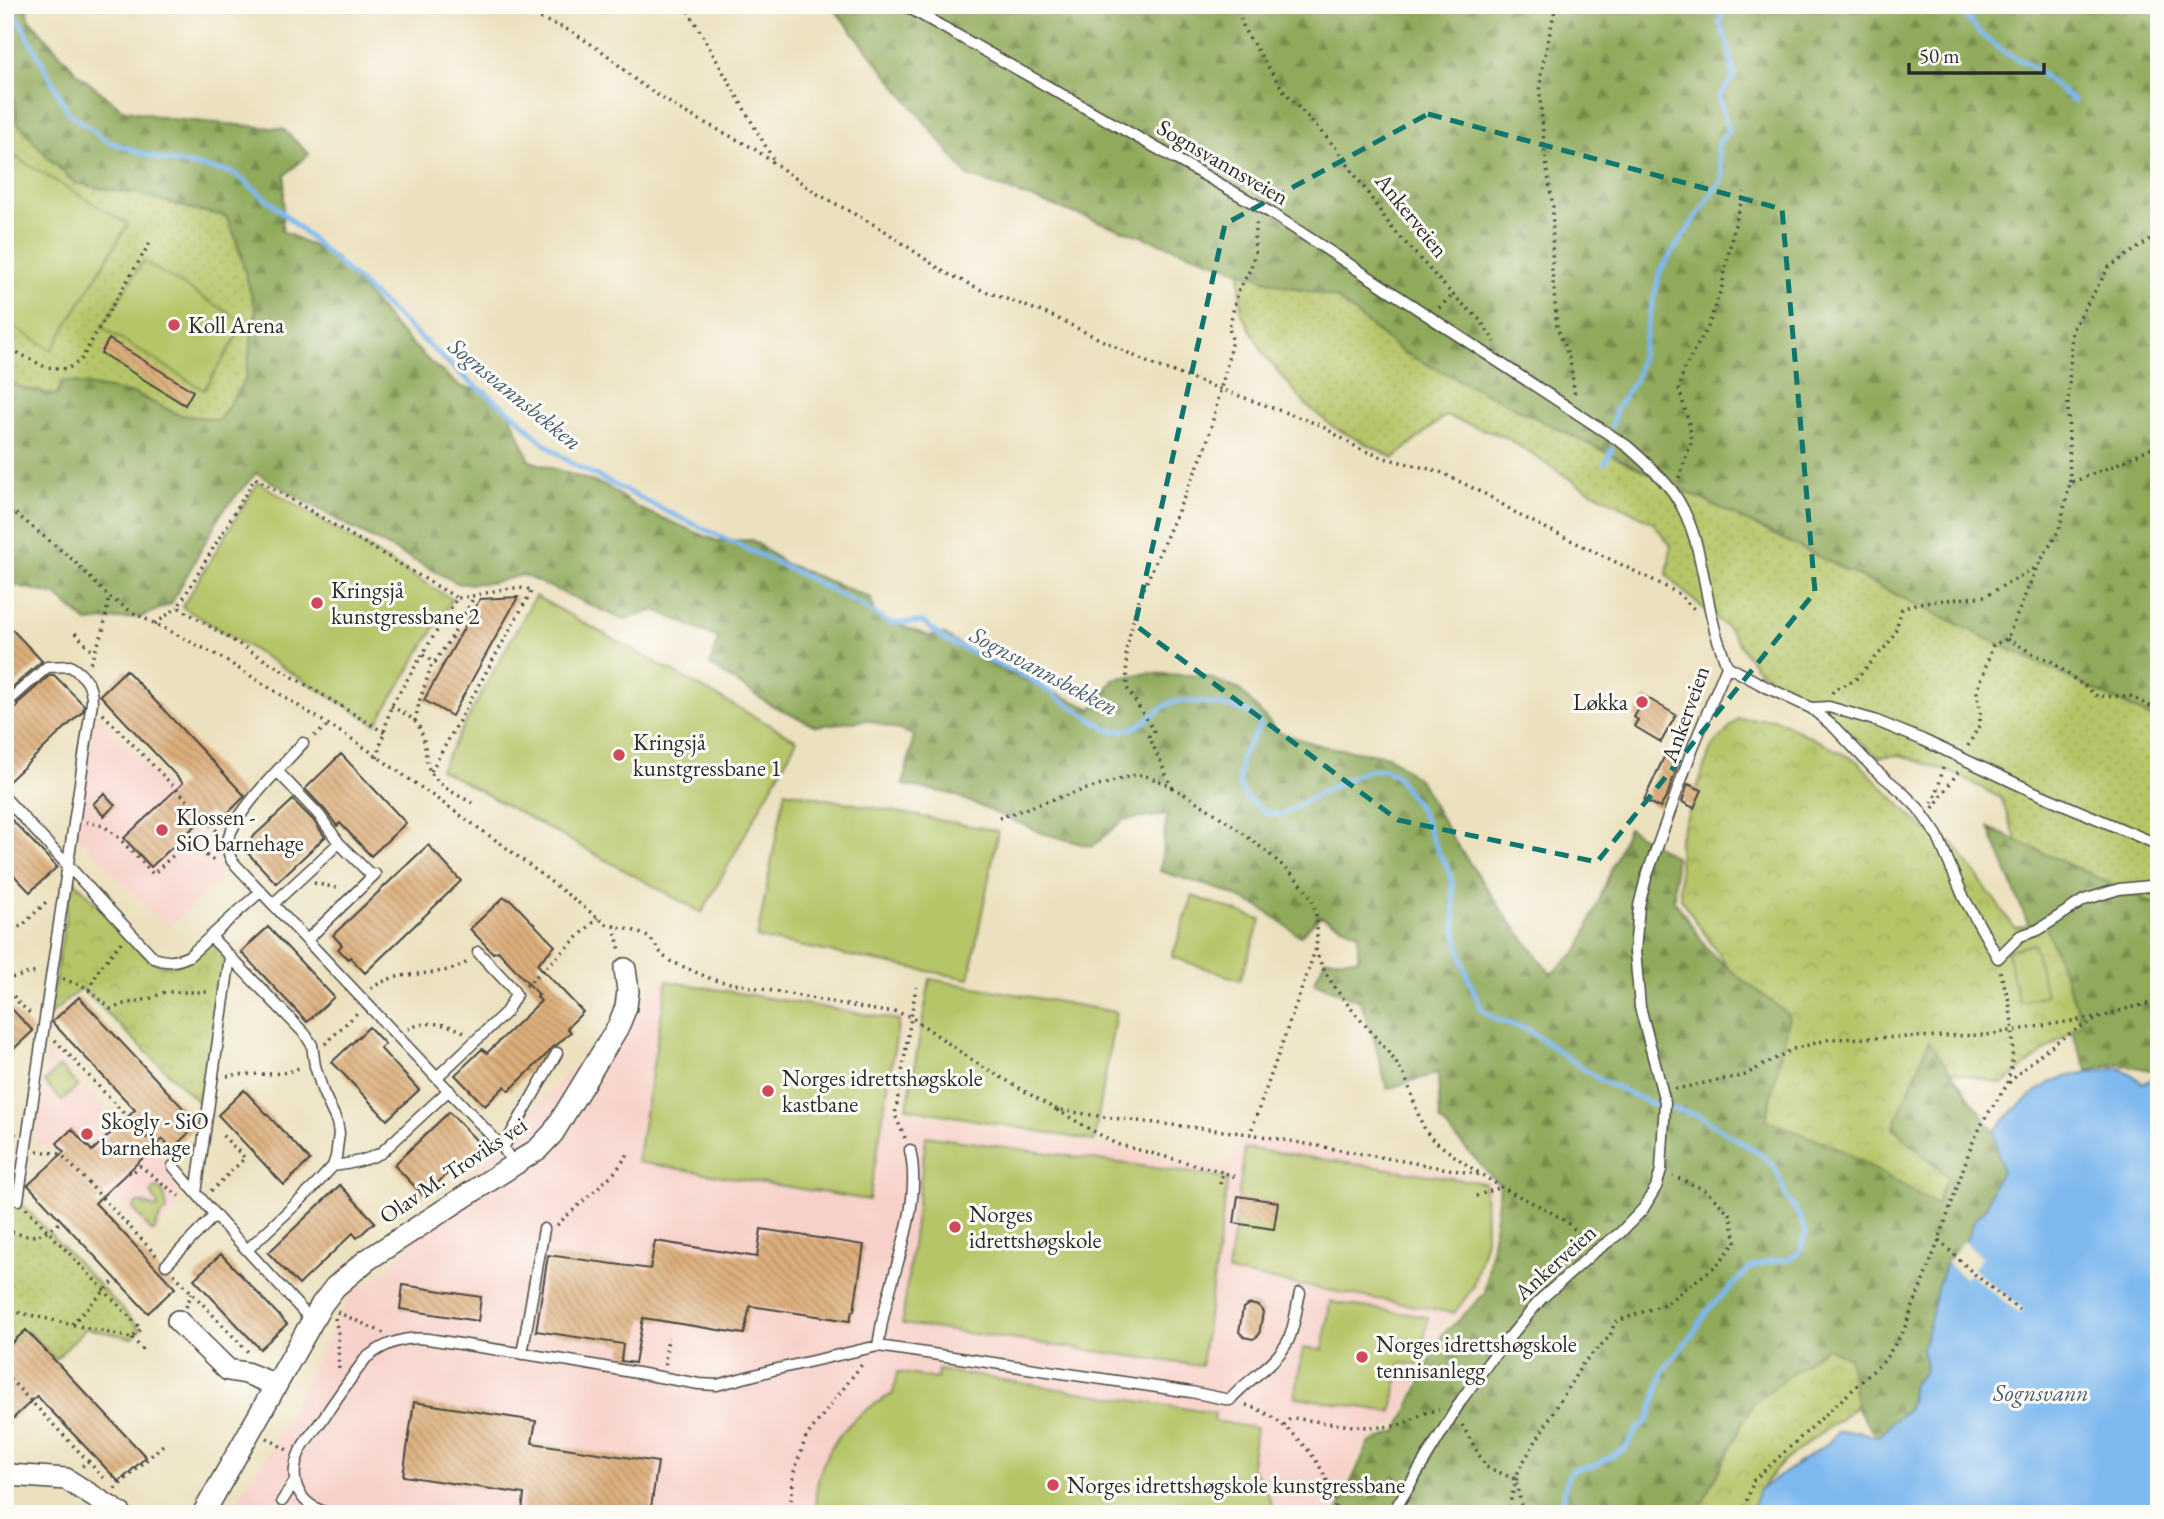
<svg xmlns="http://www.w3.org/2000/svg" width="2164" height="1519" viewBox="0 0 2164 1519" font-family="'EB Garamond',serif">
  <style>
    .built { fill: #f7d1c9 }
    .grass { fill: url(#grass-dots); stroke: #70784a; stroke-width: 2 }
    .forest { fill: url(#forest-firs); stroke: #5e6a44; stroke-width: 2 }
    .park { fill: url(#park-crowns); stroke: #70784a; stroke-width: 2 }
    .pitch { fill: #b6c568; stroke: #70784a; stroke-width: 2 }
    .water { fill: #7db8ee; stroke: #54728c; stroke-width: 2 }
    .pier { fill: #ece1bf }
    .lines { fill: none; stroke-linecap: round; stroke-linejoin: round }
    .stream { stroke: #7db8ee; stroke-width: 5 }
    .building { fill: url(#building-back-hatch) }
    .lane-casing { stroke: #484641; stroke-width: 13 }
    .street-casing { stroke: #484641; stroke-width: 24 }
    .path { stroke: #484641; stroke-width: 3.5; stroke-dasharray: 2 5; stroke-linecap: butt }
    .lane { stroke: #fff; stroke-width: 10 }
    .street { stroke: #fff; stroke-width: 21 }
    .marked { fill: none; stroke: #0f766e; stroke-width: 5; stroke-dasharray: 14 9; stroke-linejoin: round }
    .poi-dot { fill: #d1495b; stroke: #fdfcf7; stroke-width: 2.5 }
    .labels { text-anchor: middle; stroke-width: 6; stroke-linejoin: round; paint-order: stroke }
    .street-label { font-size: 23px; fill: #2b2b2b; stroke: #fdfcf7 }
    .poi-label { font-size: 23px; fill: #2b2b2b; stroke: #fdfcf7; text-anchor: start }
    .water-label { font-size: 24px; font-style: italic; fill: #485c6f; stroke: #fdfcf7 }
  </style>
  <defs>
    <pattern id="grass-dots" width="8" height="8" patternUnits="userSpaceOnUse" patternTransform="scale(1.75)"><rect width="8" height="8" fill="#b6c568"/><path d="M2 2h.1M6 6h.1" fill="none" stroke="#9da95a" stroke-width="1.8" stroke-linecap="round"/></pattern>
    <pattern id="forest-firs" width="22" height="20" patternUnits="userSpaceOnUse" patternTransform="scale(1.75)"><rect width="22" height="20" fill="#90aa5c"/><path d="M5 1l3.5 6h-7zM16 11l3.5 6h-7z" fill="#768b4c"/></pattern>
    <pattern id="park-crowns" width="20" height="18" patternUnits="userSpaceOnUse" patternTransform="scale(1.75)"><rect width="20" height="18" fill="#b6c568"/><path d="M2 6a3 3 0 1 1 6 0M12 15a3 3 0 1 1 6 0" fill="none" stroke="#9da95a"/></pattern>
    <pattern id="building-back-hatch" width="6" height="6" patternUnits="userSpaceOnUse" patternTransform="scale(1.75)"><rect width="6" height="6" fill="#ddaf7c"/><path d="M-1 5l2 2M0 0l6 6M5-1l2 2" fill="none" stroke="#b38f66"/></pattern>
  </defs>
  <rect width="100%" height="100%" fill="#fdfcf7"/>
  <filter id="ink" filterUnits="userSpaceOnUse"><feTurbulence type="fractalNoise" baseFrequency=".0143" numOctaves="2"/><feDisplacementMap in="SourceGraphic" scale="14" xChannelSelector="R" yChannelSelector="G"/><feConvolveMatrix kernelMatrix="1 2 1 2 8 2 1 2 1" color-interpolation-filters="sRGB"/></filter>
  <filter id="wash" filterUnits="userSpaceOnUse"><feTurbulence type="fractalNoise" baseFrequency=".00686" numOctaves="4" result="noise"/><feDisplacementMap in="SourceGraphic" scale="28" xChannelSelector="R" yChannelSelector="G"/><feGaussianBlur stdDeviation="1.57" result="paint"/><feColorMatrix in="noise" values="0 0 0 0 0 0 0 0 0 0 0 0 0 0 0 0 0 1.4 0 .05"/><feComposite in="paint" operator="in"/></filter>
  <g filter="url(#wash)">
    <rect width="100%" height="100%" fill="#ece1bf"/>
    <path class="built" d="M96 712 222 844 219 880 168 929 77 835Z
      M662 979 903 1017 889 1109 1223 1167 1249 1137 1493 1182 1478 1283 1463 1311 1444 1323 1398 1420 1364 1444 1331 1514H227L270 1451 349 1296 387 1271 460 1183 600 1041 642 1005Z
      M48 1050 119 1124 124 1120 161 1158 177 1186 179 1193 177 1211 151 1236 108 1192 59 1148 35 1145Z"/>
    <path class="grass" d="M5 66 11 84 17 122 47 156 74 182 98 188 140 194 191 209 226 216 236 239 256 311 245 380 219 420 179 415 135 394 63 381 57 395 25 389 5 381V322L52 349 127 224 5 151Z
      M1240 271 1280 285 1335 297 1402 352 1895 594 2159 721V906L2017 841 2001 798 1955 774 1900 755 1879 757 1798 693 1760 672 1750 660 1729 629 1685 593 1667 575 1671 546 1652 522 1581 486 1505 437 1445 416 1394 458 1333 427 1306 405 1265 356 1241 312Z
      M18 1200 141 1329 132 1338 86 1328 55 1360 27 1330 5 1349V1208Z"/>
    <path class="forest" d="M5 5H26L29 19 78 74 122 109 172 119 283 129 309 154 285 175 282 231 335 257 396 328 430 362 461 387 486 391 510 414 530 461 606 486 638 508 717 541 752 540 784 563 871 598 874 616 929 636 944 634 990 665 1092 709 1114 679 1148 673 1205 676 1240 690 1278 732 1322 746 1389 756 1420 781 1453 839 1504 913 1551 974 1579 950 1628 828 1675 857 1674 900 1710 952 1729 969 1789 1015 1766 1120 1838 1148 1936 1204 1948 1177 1893 1128 1929 1041 1994 1132 2003 1170 1994 1184 1986 1208 1975 1219 1967 1239 1946 1263 1938 1285 1931 1318 1922 1348 1926 1365 1924 1373 1912 1387C1912 1411 1903 1411 1889 1426 1884 1431 1883 1434 1876 1437L1856 1407 1849 1358 1752 1405 1697 1514H1336L1369 1443 1398 1431 1443 1333 1457 1322 1485 1293 1500 1186 1440 1120 1438 1073 1387 1089 1374 1039 1360 1001 1314 982 1325 959H1358V933L1320 916 1300 936 1261 908 1227 892 1160 871 1167 815 1123 820 1092 847 1042 833 952 794 903 785 914 735 868 720 816 726 771 705 710 665 718 638 655 610 624 620 523 575 490 583 459 584 341 522 256 473 222 512 171 604 141 617 87 622 56 595 5 583V381L25 389 57 395 63 381 135 394 179 415 219 420 245 380 256 311 236 239 226 216 191 209 140 194 98 188 74 182 47 156 17 122 11 84 5 66Z
      M831 5H2159V721L1895 594 1402 352 1335 297 1280 285 968 176Z
      M1989 828 2159 906V1072C2132 1066 2114 1059 2088 1072Z"/>
    <path class="park" d="M1738 719H1776L1857 761 1924 829 1953 843 2015 928 2044 922 2082 1022 2003 1084 1950 1071 1929 1041 1893 1128 1948 1177 1936 1204 1838 1148 1766 1120 1789 1015 1729 969 1680 898 1679 840 1711 748Z
      M72 878 151 961C178 972 190 960 212 943L224 955 204 1108 81 988 49 1016Z
      M60 1067 78 1086 62 1101 44 1082Z
      M155 1187C166 1190 166 1202 167 1211L161 1215 154 1231H151L133 1208 137 1203H143L155 1208 159 1207 151 1193Z
      M1826 1347 1849 1358 1856 1407 1783 1462 1759 1490 1750 1514H1697L1752 1405Z"/>
    <path class="pitch" d="M5 151 128 224 52 350 5 322Z
      M143 261 245 323 204 390 102 327Z
      M258 482 452 599 376 724 182 607Z
      M535 596 797 740 702 913 440 769Z
      M785 791 998 831 969 979 757 938Z
      M1193 896 1261 920 1240 980 1172 957Z
      M2034 944 2046 995 2019 1002 2007 951Z
      M930 979 1116 1012 1094 1141 907 1108Z
      M667 981 899 1020 869 1200 637 1162Z
      M926 1136 1228 1178 1201 1366 902 1324Z
      M1245 1148 1485 1183 1486 1240 1472 1289 1454 1313 1228 1272Z
      M1330 1302 1428 1317 1420 1365 1400 1363 1392 1412 1295 1397 1303 1348 1323 1350Z
      M938 1370 1215 1413 1214 1421 1256 1428 1251 1466 1265 1486 1275 1514H816C812 1458 844 1418 893 1394L897 1372 937 1379Z"/>
    <path class="water" d="M2119 1068 2130 1073 2143 1083 2153 1079 2159 1083V1514H1750L1759 1490 1828 1443 1838 1432 1858 1431 1876 1437 1883 1433 1891 1423 1907 1410 1912 1399 1911 1387 1914 1382 1924 1373 1926 1365 1922 1349 1931 1318 1938 1285 1946 1263 1967 1239 1975 1219 1986 1208 1994 1184 2002 1170 1994 1132C2007 1115 2030 1095 2048 1084 2064 1074 2100 1070 2119 1068Z"/>
    <path class="pier" d="M1963 1241 1983 1257 1973 1269 2024 1309 2020 1314 1969 1274 1965 1278 1946 1263Z"/>
    <g class="lines">
      <path class="stream" d="M11 5 69 113 107 141 159 159 234 173 273 204 465 378 517 417 541 441 569 462 668 512 792 570 862 606 889 623 923 622 944 639 991 662 1027 677 1108 730C1139 735 1146 717 1170 703 1181 697 1237 707 1249 713 1253 716 1258 721 1261 725L1241 757 1239 785 1246 798 1267 813 1281 815 1332 787 1367 770 1385 769 1396 775 1421 811 1437 850 1448 868 1452 881 1456 933 1464 966 1481 1009 1494 1019 1527 1029 1598 1079 1653 1104 1698 1115 1760 1154 1775 1167 1787 1198 1799 1215 1806 1233 1799 1253 1786 1260 1767 1262 1750 1268 1706 1312 1693 1334 1664 1369 1649 1419 1637 1430 1626 1448 1594 1466 1573 1469C1562 1483 1564 1496 1565 1514
        M1955 5 1985 38 2007 54 2030 65 2074 101
        M1612 426 1616 409 1636 378 1660 271 1723 177 1717 146 1728 131 1719 97 1734 76 1727 41 1719 22 1726 5
        M1605 463 1612 449"/>
    </g>
    <g id="blocks">
      <path class="building" d="M109 339 193 391 185 405 101 353Z
        M518 597 452 716 424 700 480 599Z
        M5 622 42 661 6 693 5 692Z
        M126 670 245 796 219 822 210 812 151 867 124 838 183 783 100 695Z
        M50 675H54L84 705 83 711 5 785V719L18 706 17 704Z
        M1646 697 1676 715 1661 742 1634 726 1638 720 1634 717Z
        M341 754 406 823 371 856 340 823 337 826 325 810 305 789Z
        M1665 755 1679 761 1667 796 1660 808 1644 800Z
        M1688 784 1702 790 1694 808 1682 802Z
        M104 793 115 805 104 816 93 804Z
        M293 800 313 820 325 837 276 883 242 847Z
        M5 813 57 867 30 892 5 866Z
        M428 845 461 881 365 973 350 957 348 959 338 949 342 945 333 935Z
        M504 897 512 901 555 946 537 964 583 1012 567 1028 571 1032 557 1045 552 1047 547 1054 509 1091 505 1086 485 1106 455 1075 482 1049 487 1053 541 1001 537 997 539 995 498 951 493 953 470 929Z
        M268 927 334 997 307 1022 241 952Z
        M79 997 198 1124 172 1149 163 1139 95 1203 175 1288 148 1313 28 1185 64 1152 57 1143 72 1129 92 1151 135 1110 52 1022Z
        M5 1002 33 1031 5 1057Z
        M369 1027 385 1044 380 1048 419 1090 387 1120 332 1062Z
        M244 1090 310 1160 284 1185 218 1115Z
        M449 1112 479 1143 424 1196 394 1165Z
        M340 1185 375 1222 357 1238 353 1233 299 1285 268 1253Z
        M1238 1196 1278 1202 1274 1229 1234 1223Z
        M761 1229 864 1245 854 1311H852L850 1321 750 1306 744 1334 643 1318 635 1363 621 1361 623 1344 536 1331 548 1255 650 1269 655 1241 757 1257Z
        M221 1254 287 1324 260 1349 194 1279Z
        M403 1285 481 1297 478 1321 400 1309Z
        M1250 1304 1259 1306 1263 1312 1259 1335 1253 1339 1244 1337 1239 1332 1243 1308Z
        M26 1330 146 1457 119 1482 37 1396 5 1426V1349Z
        M414 1402 536 1421 532 1443 658 1462 650 1514H533L522 1512 524 1494 403 1476Z"/>
    </g>
  </g>
  <g filter="url(#ink)">
    <use href="#blocks" fill-opacity="0" stroke="#484641" stroke-width="2"/>
    <g class="lines">
      <defs>
        <path id="lane" d="M904 5 1271 213 1627 446C1643 460 1660 475 1673 492 1702 534 1702 583 1715 630 1718 642 1723 654 1727 666L1693 747 1646 878 1639 906 1635 951 1640 1007 1665 1102 1661 1170 1656 1187 1643 1209 1620 1233 1593 1253 1541 1299 1489 1362 1462 1399 1392 1514
          M1727 666 1766 687 1811 708 1835 728 1874 769 1901 791 1918 808 1937 835 1964 898 1998 958 2020 936 2038 930 2084 900 2119 889 2159 885
          M5 704 47 667 70 666C85 676 92 684 92 702L18 1200
          M1811 708 1829 707 1874 720 1923 740 2032 791 2159 845
          M303 743C282 766 236 811 228 840 226 847 229 855 232 861L503 1148 514 1164
          M277 771 319 815 339 843 372 876
          M5 798 154 958C167 963 176 962 189 956L261 891
          M273 904 339 843
          M211 937 305 1034 312 1045 315 1066 323 1092 337 1122 339 1133 336 1157 333 1166 314 1187 248 1249
          M307 940 375 874
          M437 1077 506 1012 516 995 512 988 478 952
          M503 1148 557 1053
          M173 1166 221 1222 313 1322
          M333 1166C351 1164 365 1161 381 1153L449 1090
          M196 1193 230 957
          M166 1265 215 1215
          M878 1346C880 1333 882 1321 885 1309 897 1259 922 1201 910 1150
          M522 1354 544 1229
          M282 1501 295 1481
          M335 1514C301 1509 286 1483 300 1451 305 1440 315 1430 322 1420 336 1399 351 1378 366 1358 385 1343 404 1336 428 1339L570 1361 699 1384 717 1385 773 1370 878 1346 1191 1392 1230 1400C1247 1379 1275 1366 1288 1341 1295 1327 1296 1308 1300 1293"/>
        <path id="street" d="M178 1321 228 1370 246 1373 276 1385
          M5 1477 9 1475 66 1479 121 1514
          M203 1514 322 1304 335 1287 367 1260 538 1149 553 1133 618 1027 626 1007 628 991 625 969"/>
      </defs>
      <use href="#lane" class="lane-casing"/>
      <use href="#street" class="street-casing"/>
      <path class="path" d="M508 5 571 31 606 54 639 83 684 112 753 148 816 193 882 229 944 272 982 290 1050 315 1151 364 1320 425 1360 449 1384 458 1438 471 1487 495 1521 516 1657 582 1679 594 1695 610
        M685 5 774 161
        M1213 5 1236 7 1241 5
        M1236 5 1245 31 1283 90 1337 149 1392 228 1453 295 1480 320 1495 342
        M1556 5 1541 73 1540 97 1545 155 1553 207 1552 270 1557 327 1570 360 1575 396
        M1439 308 1453 295
        M5 346 45 367 67 369 81 360 96 333 151 241
        M1679 478 1691 443 1690 427 1679 389 1684 369 1708 327 1722 286 1732 236 1744 192
        M2070 482 2068 403 2072 330 2109 267 2159 234
        M5 505 73 560 109 597 132 612 217 655 358 743 504 846 606 924 635 931 650 938 663 956 670 961 714 980 880 1011H894L911 1017 975 1062 1055 1109 1104 1117 1250 1134 1482 1175
        M5 516 15 513
        M155 624 178 607
        M75 633 94 653
        M2007 639 2034 654 2051 661 2097 696H2130L2159 711
        M423 655 442 666
        M90 663 103 632 109 597
        M1832 693 1835 689 1855 680 1888 644 1895 632 1902 609 1918 603 1985 596 2035 568
        M391 706C413 719 421 720 425 747 426 754 426 763 429 769 438 786 456 794 472 803
        M103 714 217 831
        M415 721 420 699 431 667 453 635 474 597
        M314 736 329 725
        M1968 746 1980 724V707L1977 693 1993 645 2007 639 2037 567 2059 530 2070 483 2113 466 2159 444
        M377 758 391 706 457 598 255 478 178 607 385 733
        M431 771 532 590C506 583 482 597 457 598
        M1172 788 1149 736 1154 731 1127 688 1126 651 1137 604 1206 447 1228 360 1232 339 1229 328 1235 303 1239 290 1251 268 1255 252 1254 236 1257 219
        M1932 803 1937 793 1944 764
        M1933 808 1958 772
        M999 818C1034 806 1069 793 1106 784 1115 781 1127 776 1137 775 1169 774 1295 866 1310 896 1318 911 1318 932 1316 948L1250 1134
        M86 822 104 826 117 836 153 874 191 839 204 854 217 863
        M314 883 341 889
        M614 926 620 951
        M5 930 22 926 48 900
        M1316 949C1325 989 1376 1032 1399 1067 1414 1089 1415 1120 1432 1139 1454 1156 1476 1172 1500 1186 1530 1204 1565 1212 1586 1243
        M2158 962 2159 966
        M5 977C18 980 26 971 39 973
        M63 979 85 987 111 1009 124 1004 149 999 165 992H211
        M5 985 18 1002 33 1016
        M526 986 598 918
        M371 989C399 966 439 981 469 961
        M89 990 98 971 121 942
        M408 1029C426 1020 446 1023 464 1032
        M55 1040 165 1157
        M325 1044 357 1013
        M227 1076C248 1072 287 1078 301 1066
        M2009 1083C2054 1038 2094 1012 2159 1002
        M1675 1089 1745 1075 1793 1049 1830 1039 1986 1035 2103 1016
        M1057 1110 1116 1144 1216 1170 1236 1177
        M5 1124 16 1135
        M905 1138 895 1115 916 987
        M37 1151 61 1154 157 1256
        M129 1172 131 1174 140 1166 179 1196
        M1220 1184 1223 1172
        M211 1191 245 1158 220 1133
        M1476 1196 1502 1187
        M557 1225 616 1171 628 1154
        M5 1230C34 1239 37 1239 62 1221
        M1939 1240 1972 1272 2019 1310
        M174 1274 251 1355
        M186 1307 192 1293
        M337 1312 384 1333
        M5 1313 12 1311 132 1338 141 1329 26 1208
        M335 1318 338 1332 339 1373
        M72 1324 116 1279
        M132 1338 144 1351
        M666 1365 665 1361 668 1337
        M5 1374 88 1461 81 1467
        M1246 1405C1288 1417 1333 1469 1336 1514
        M1462 1425 1486 1467 1515 1479C1520 1491 1519 1502 1524 1514
        M1284 1426 1289 1420 1294 1418C1320 1422 1373 1431 1398 1425 1413 1421 1422 1411 1439 1410
        M267 1438 287 1450
        M88 1461 105 1480
        M115 1489 165 1443
        M790 1514 794 1472 806 1437 863 1363
        M1507 1514 1519 1469 1583 1363 1610 1336 1615 1322 1665 1304 1717 1265 1736 1242 1730 1214 1705 1190 1673 1176
        M1742 1514 1754 1480 1884 1361 1903 1332 1939 1240 1971 1146 1985 1118 2007 1085 2012 1063 2013 1031 2009 1001 2000 971"/>
      <use href="#lane" class="lane"/>
      <use href="#street" class="street"/>
    </g>
  </g>
  <path class="marked" d="M1428 114 1782 209 1815 592 1597 862 1398 820 1135 625 1225 224Z"/>
  <g class="poi-dot">
    <circle cx="174" cy="325" r="7"/>
    <circle cx="317" cy="603" r="7"/>
    <circle cx="1642" cy="702" r="7"/>
    <circle cx="619" cy="755" r="7"/>
    <circle cx="162" cy="830" r="7"/>
    <circle cx="768" cy="1091" r="7"/>
    <circle cx="87" cy="1134" r="7"/>
    <circle cx="955" cy="1227" r="7"/>
    <circle cx="1362" cy="1357" r="7"/>
    <circle cx="1053" cy="1485" r="7"/>
  </g>
  <g class="labels">
    <g class="street-label">
      <text transform="translate(1223 162) rotate(30)" y="8">Sognsvannsveien</text>
      <text transform="translate(1412 215) rotate(51)" y="8">Ankerveien</text>
      <text transform="translate(1685 714) rotate(-70)" y="8">Ankerveien</text>
      <text transform="translate(453 1170) rotate(-34)" y="8">Olav M. Troviks vei</text>
      <text transform="translate(1555 1262) rotate(-42)" y="8">Ankerveien</text>
    </g>
    <g class="poi-label">
      <text x="188" y="333">Koll Arena</text>
      <text x="331" y="598">Kringsjå<tspan x="331" dy="26">kunstgressbane 2</tspan></text>
      <text x="1628" y="710" text-anchor="end">Løkka</text>
      <text x="633" y="750">Kringsjå<tspan x="633" dy="26">kunstgressbane 1</tspan></text>
      <text x="176" y="825">Klossen -<tspan x="176" dy="26">SiO barnehage</tspan></text>
      <text x="782" y="1086">Norges idrettshøgskole<tspan x="782" dy="26">kastbane</tspan></text>
      <text x="101" y="1129">Skogly - SiO<tspan x="101" dy="26">barnehage</tspan></text>
      <text x="969" y="1222">Norges<tspan x="969" dy="26">idrettshøgskole</tspan></text>
      <text x="1376" y="1352">Norges idrettshøgskole<tspan x="1376" dy="26">tennisanlegg</tspan></text>
      <text x="1067" y="1493">Norges idrettshøgskole kunstgressbane</text>
    </g>
    <g class="water-label">
      <text transform="translate(515 394) rotate(39)" y="8">Sognsvannsbekken</text>
      <text transform="translate(1044 671) rotate(28)" y="8">Sognsvannsbekken</text>
      <text x="2041" y="1401">Sognsvann</text>
    </g>
  </g>
  <rect width="2164" height="1519" fill="none" stroke="#fdfcf7" stroke-width="28"/>
  <path d="M1909 63v10h135v-10" fill="none" stroke="#2b2b2b" stroke-width="3.5"/>
  <text x="1919" y="63" font-size="21" fill="#2b2b2b" stroke="#fdfcf7" stroke-width="5" paint-order="stroke">50 m</text>
</svg>
